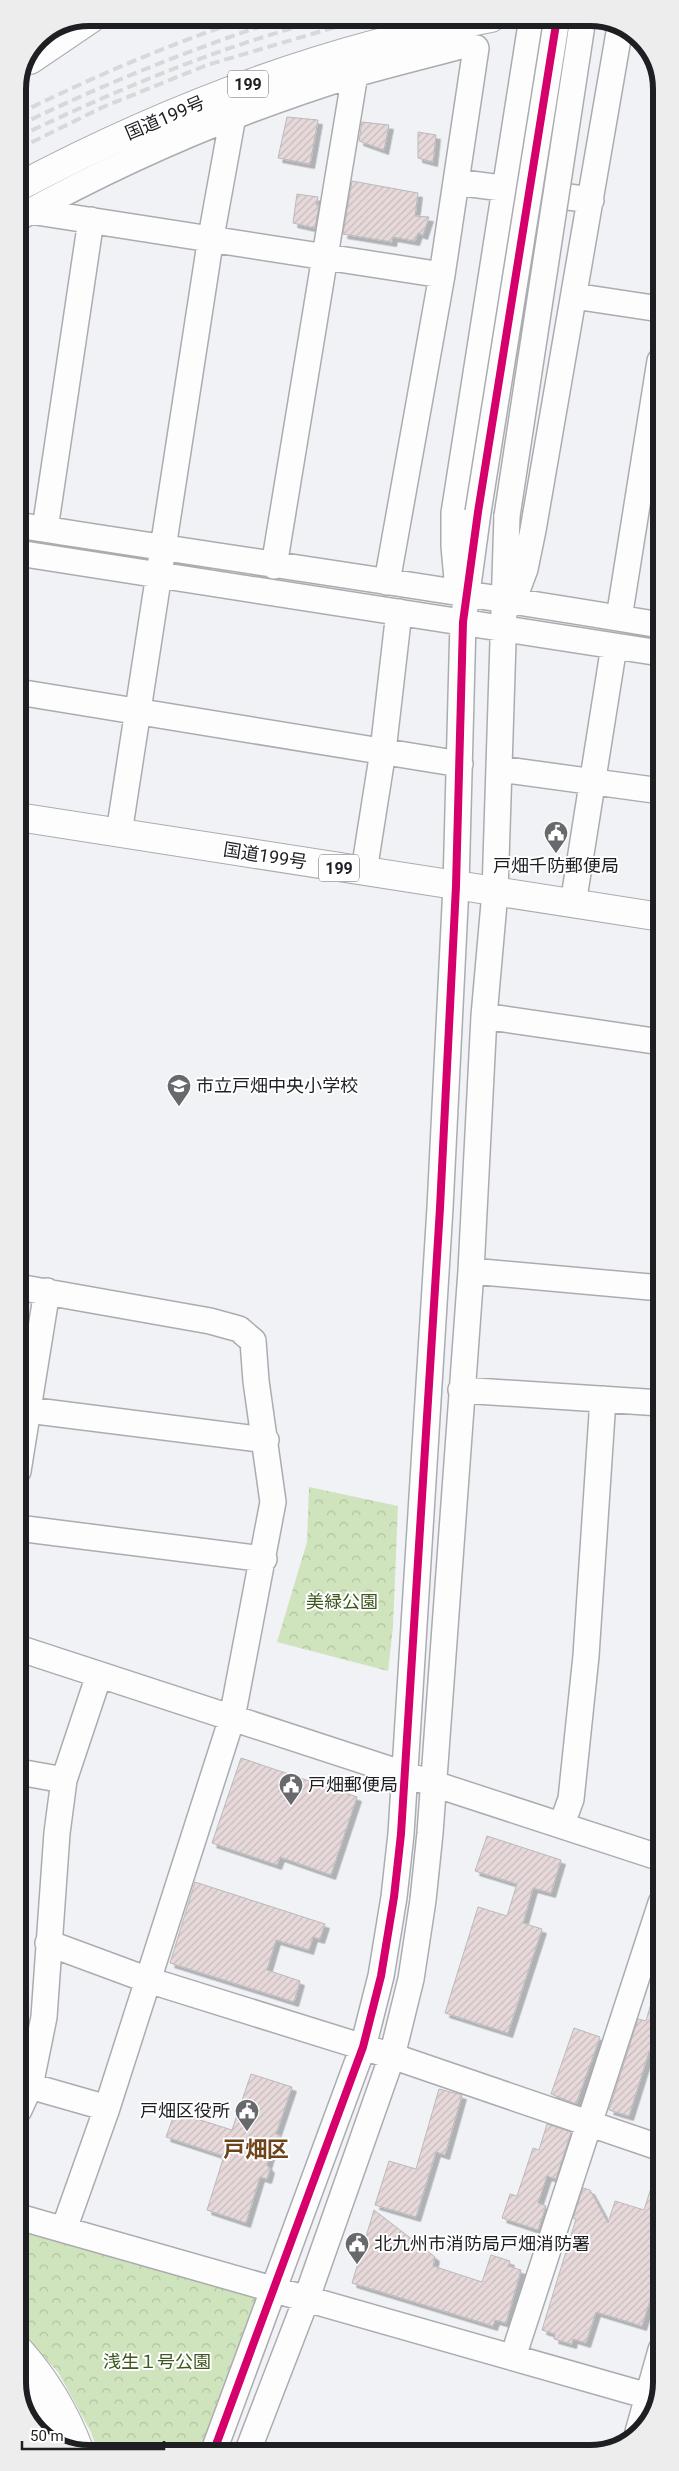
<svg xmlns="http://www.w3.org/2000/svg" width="679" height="2471" viewBox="0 0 679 2471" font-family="Roboto,'Noto Sans JP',sans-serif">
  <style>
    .park { fill: url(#park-crowns) }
    .building { fill: url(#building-hatch); stroke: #bbb9bb; filter: url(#shadow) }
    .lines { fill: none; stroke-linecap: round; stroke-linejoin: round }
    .minor-casing { stroke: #abacb0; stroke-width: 28 }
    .major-casing { stroke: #abacb0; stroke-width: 30 }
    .highway-casing { stroke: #abacb0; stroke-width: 30 }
    .minor { stroke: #fdfdfe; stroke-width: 25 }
    .major { stroke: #fdfdfe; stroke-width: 28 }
    .highway { stroke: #fdfdfe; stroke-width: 28 }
    .rail { stroke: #d6d8d9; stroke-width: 4; stroke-dasharray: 10 5; stroke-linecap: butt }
    .minor-bridge-casing { stroke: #abacb0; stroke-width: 28; stroke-linecap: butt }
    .minor-bridge { stroke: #fdfdfe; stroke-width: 25 }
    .cycleway-casing { stroke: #fff; stroke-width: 11 }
    .cycleway { stroke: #d6006c; stroke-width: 8 }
    .labels { text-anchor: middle; stroke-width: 4; stroke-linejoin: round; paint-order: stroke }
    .shield { fill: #fff; stroke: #626265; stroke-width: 1 }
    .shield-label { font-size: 16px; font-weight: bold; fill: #1e1f23 }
    .street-label { font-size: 18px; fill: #1e1f23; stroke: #fff }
    .poi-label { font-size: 18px; fill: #1e1f23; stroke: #fff; text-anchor: start }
    .park-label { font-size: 18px; fill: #3d571d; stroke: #fff }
    .district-label { font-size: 22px; font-weight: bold; fill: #6d431a; stroke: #fff }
    .rim { fill: none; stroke: #1e1f23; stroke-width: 6 }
  </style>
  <defs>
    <pattern id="park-crowns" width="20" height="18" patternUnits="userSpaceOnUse" patternTransform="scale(1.25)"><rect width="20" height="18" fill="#cfe4bd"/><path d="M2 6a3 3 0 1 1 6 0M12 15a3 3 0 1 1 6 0" fill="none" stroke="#b1c3a2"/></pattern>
    <pattern id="building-hatch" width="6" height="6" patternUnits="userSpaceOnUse" patternTransform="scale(1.25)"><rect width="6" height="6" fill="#e7d9d9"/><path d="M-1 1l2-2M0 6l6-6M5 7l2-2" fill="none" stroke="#c6baba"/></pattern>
    <filter id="shadow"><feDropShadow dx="4.5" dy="4.5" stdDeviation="0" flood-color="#0004"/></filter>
  </defs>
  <rect width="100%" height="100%" fill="#f0f2f6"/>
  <path class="park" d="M309 1487 398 1506 393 1627 388 1671 277 1642 307 1542Z
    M19 2229 283 2303 225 2453H98L91 2432 58 2372 19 2331Z"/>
  <path class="building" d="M287 117 318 120 310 164 278 158Z
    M362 122 389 125 384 150 359 141Z
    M418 132 436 135 433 162 418 158Z
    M352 181 418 193 415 216 429 217 423 235 418 233 415 241 393 237 392 242 343 234Z
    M297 194 318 197 316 205H319L315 228 293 223Z
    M241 1758 357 1797 331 1875 280 1857 277 1865 212 1843Z
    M487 1836 561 1860 551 1893 533 1888 523 1923 542 1929 508 2033 445 2013 478 1907 507 1916 517 1884 475 1871Z
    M195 1882 325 1924 320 1939 313 1937 309 1950 276 1940 267 1970 300 1981 294 2002 170 1963Z
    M657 1982 661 1983V2056L649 2052 629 2116 609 2110 638 2019 646 2021Z
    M574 2028 600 2037 576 2104 551 2094Z
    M251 2074 292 2087 276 2134 281 2136 277 2146 272 2149 267 2165 270 2169 267 2179 260 2177 246 2223 207 2210 224 2156 166 2137 175 2112 232 2130Z
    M439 2089 462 2095 445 2155 436 2152 416 2217 375 2205 389 2161 416 2169Z
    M547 2124 571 2132 556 2179 547 2176 538 2203 546 2206 538 2230 502 2218 510 2194 517 2196 533 2148 539 2150Z
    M658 2166H661V2265L642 2326 596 2312 586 2343 573 2339 572 2344 554 2339 555 2334 542 2330 576 2219 573 2218 583 2188 590 2190 608 2223 615 2201 644 2210Z
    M374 2210 435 2257 433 2266 482 2282 491 2255 510 2261 508 2266 521 2270 506 2323 495 2320 493 2326 352 2283Z"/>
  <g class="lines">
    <defs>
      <path id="minor" d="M456 182 591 200
        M30 211 442 275
        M18 218C124 159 238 110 355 74 390 64 426 55 461 46L476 48 442 275 387 582
        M574 296 660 309
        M18 525C232 559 447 589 660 625
        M45 529 91 220
        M18 553 660 653
        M274 566 355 74
        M458 590 454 546V513L532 18
        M512 604 525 569 533 530 620 27
        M619 618 660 361
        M18 692 460 764
        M499 769 661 791
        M119 833 211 237 233 116
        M364 871 383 751 399 612
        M573 904 614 646
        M484 1016 661 1042
        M471 1271 661 1288
        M18 1287 210 1321 239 1329 253 1341 256 1381 273 1502 232 1718 107 2108 64 2229
        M461 1390 661 1403
        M28 1410 266 1440
        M18 1471 47 1291
        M18 1528 264 1559
        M18 1648 661 1858
        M19 1772 64 1780
        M562 1824 571 1799 586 1656 603 1399
        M48 1943 148 1980 392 2056 661 2148
        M19 2080 30 2086 107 2108
        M19 2110 30 2086 44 2017 57 1833 64 1780 99 1675
        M19 2217 655 2398
        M513 2357 661 1903
        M638 2432 661 2350
        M213 2453 363 2047 381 1976 394 1897 401 1834 440 1208 456 886 463 622 478 512
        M247 2453 306 2300 392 2056 411 1979 423 1900 430 1833 471 1271 484 1016 495 892 507 516"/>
      <path id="major" d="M19 2350C46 2380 66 2414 80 2452
        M19 2389 37 2417 47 2438"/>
      <path id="highway" d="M30 60 92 18
        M18 187C167 108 325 48 491 18
        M18 817 661 917"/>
    </defs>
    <use href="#minor" class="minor-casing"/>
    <use href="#major" class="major-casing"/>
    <use href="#highway" class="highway-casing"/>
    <use href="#minor" class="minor"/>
    <use href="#major" class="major"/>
    <use href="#highway" class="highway"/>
    <path class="rail" d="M18 114C93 77 169 44 249 18
      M18 126C105 83 192 49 285 18
      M18 137C118 89 221 46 329 18
      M18 149 103 107 207 65 366 18"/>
    <defs>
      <path id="minor-bridge" d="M478 512 557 18
        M507 516 583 18"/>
    </defs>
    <use href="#minor-bridge" class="minor-bridge-casing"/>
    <use href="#minor-bridge" class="minor-bridge"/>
    <defs>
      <path id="cycleway" d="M213 2453 363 2047 381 1976 394 1897 401 1834 440 1208 456 886 463 622 478 512 557 18"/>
    </defs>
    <use href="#cycleway" class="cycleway-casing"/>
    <use href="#cycleway" class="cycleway"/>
  </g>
  <defs>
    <symbol id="civic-pin" viewBox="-11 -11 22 30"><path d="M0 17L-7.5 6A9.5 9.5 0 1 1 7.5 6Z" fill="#68696d" stroke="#fff"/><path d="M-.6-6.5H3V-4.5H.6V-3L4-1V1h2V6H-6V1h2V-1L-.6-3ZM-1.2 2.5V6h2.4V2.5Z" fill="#fff"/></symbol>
    <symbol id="school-pin" viewBox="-11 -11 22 30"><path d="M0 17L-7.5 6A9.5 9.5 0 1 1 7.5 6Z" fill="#68696d" stroke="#fff"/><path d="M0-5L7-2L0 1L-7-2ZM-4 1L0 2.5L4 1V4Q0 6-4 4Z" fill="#fff"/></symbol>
  </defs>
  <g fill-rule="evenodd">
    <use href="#civic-pin" x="542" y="819" width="28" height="38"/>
    <use href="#school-pin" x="165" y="1072" width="28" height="38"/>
    <use href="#civic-pin" x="277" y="1771" width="28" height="38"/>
    <use href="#civic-pin" x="233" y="2097" width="28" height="38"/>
    <use href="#civic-pin" x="343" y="2230" width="28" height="38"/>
  </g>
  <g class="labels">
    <g class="shield">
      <rect x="228" y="70.5" width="40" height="27" rx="4"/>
      <rect x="319" y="854.5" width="40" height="27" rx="4"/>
    </g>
    <g class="shield-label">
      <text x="248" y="90">199</text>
      <text x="339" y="874">199</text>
    </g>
    <g class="street-label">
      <text transform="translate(165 118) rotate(-23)" y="6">国道199号</text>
      <text transform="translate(265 856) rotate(9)" y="6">国道199号</text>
    </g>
    <g class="poi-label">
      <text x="556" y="872" text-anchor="middle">戸畑千防郵便局</text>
      <text x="196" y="1092">市立戸畑中央小学校</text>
      <text x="308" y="1791">戸畑郵便局</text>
      <text x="230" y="2117" text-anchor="end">戸畑区役所</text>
      <text x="374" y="2250">北九州市消防局戸畑消防署</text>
    </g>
    <g class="park-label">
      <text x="342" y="1608">美緑公園</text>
      <text x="157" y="2368">浅生１号公園</text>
    </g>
    <g class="district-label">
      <text x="256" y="2157">戸畑区</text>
    </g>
  </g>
  <path d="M0 0H679V2471H0ZM89 26H590A63 63 0 0 1 653 89V2382A63 63 0 0 1 590 2445H89A63 63 0 0 1 26 2382V89A63 63 0 0 1 89 26Z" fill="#ededed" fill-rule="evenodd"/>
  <path class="rim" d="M89 26H590A63 63 0 0 1 653 89V2382A63 63 0 0 1 590 2445H89A63 63 0 0 1 26 2382V89A63 63 0 0 1 89 26Z"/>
  <path d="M22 2441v8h142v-8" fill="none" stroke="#1e1f23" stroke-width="2.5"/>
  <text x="30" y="2441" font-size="15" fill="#1e1f23" stroke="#ffffff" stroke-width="4" paint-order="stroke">50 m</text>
</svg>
